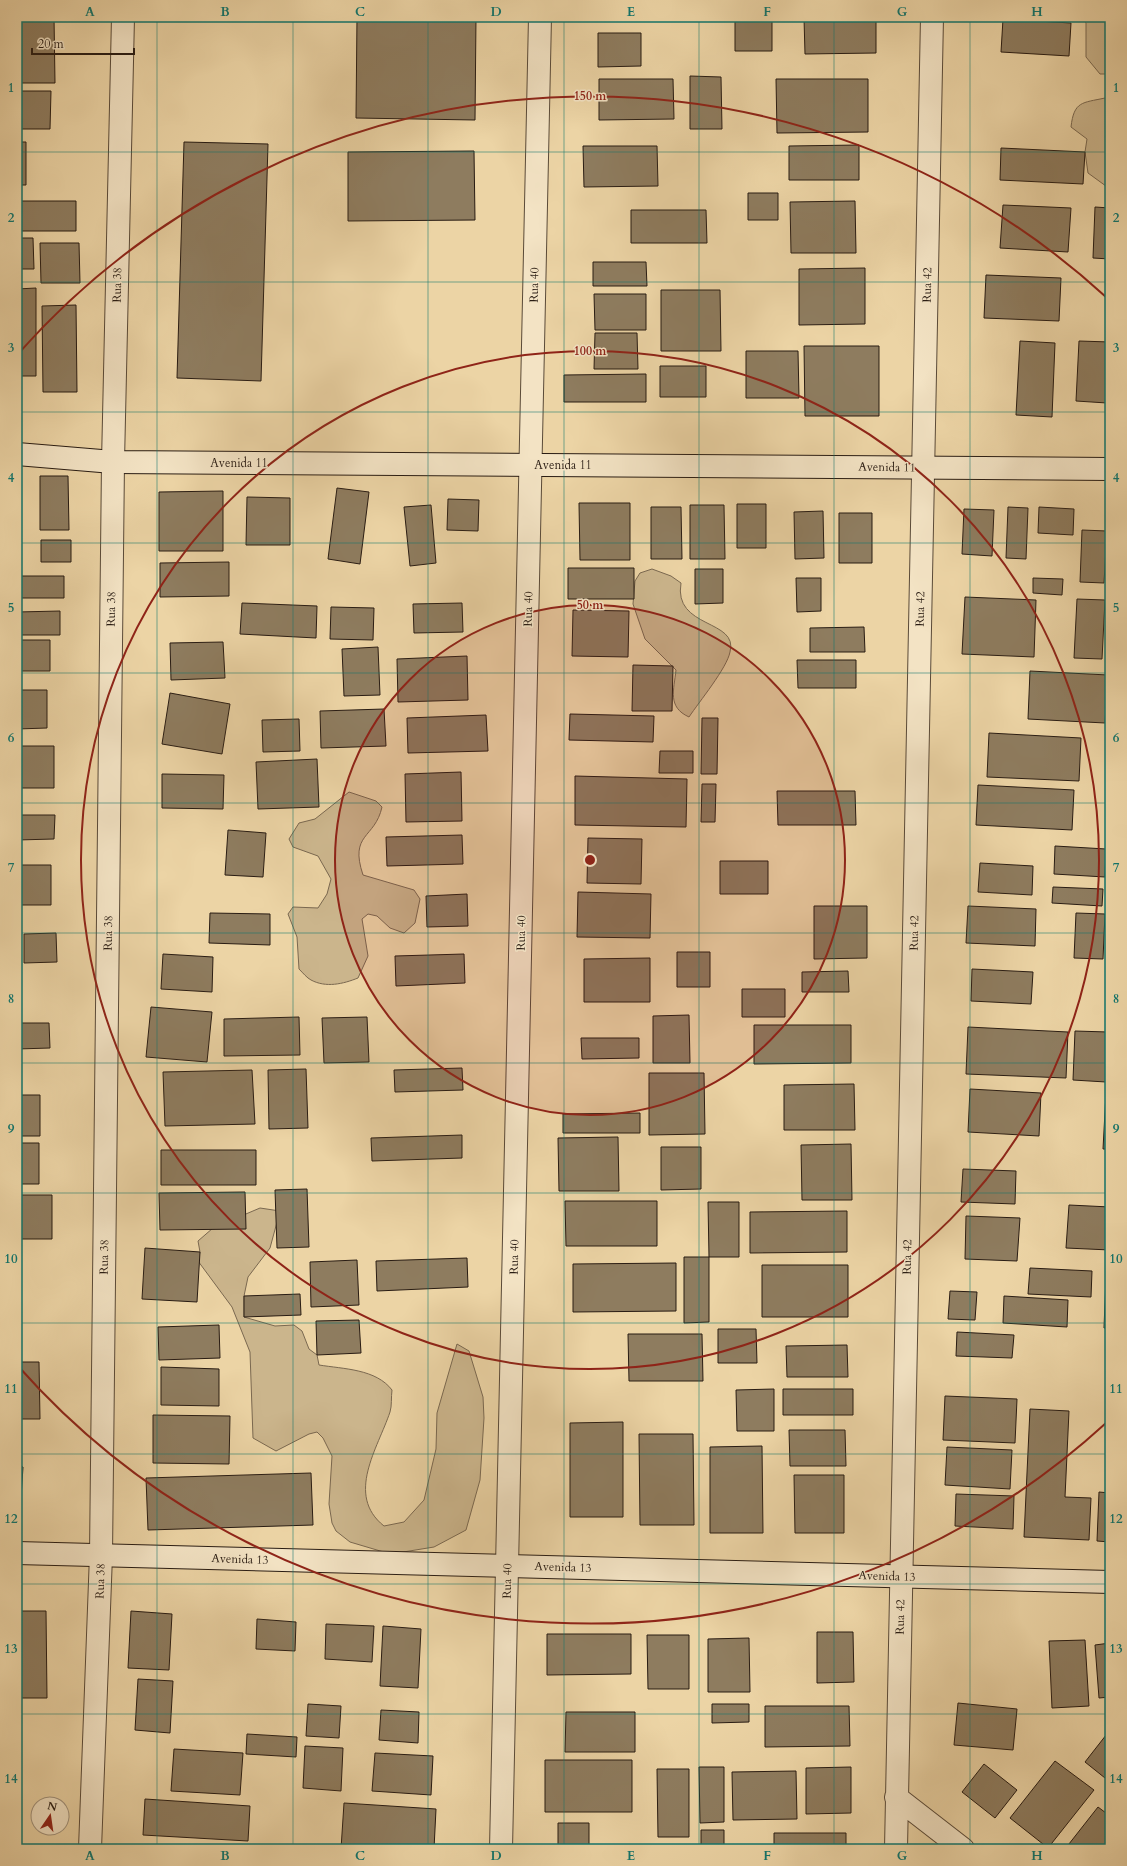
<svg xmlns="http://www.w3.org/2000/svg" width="1127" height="1866" viewBox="0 0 1127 1866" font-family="Cardo,serif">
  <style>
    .green { fill: #cbb58c; stroke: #7a6850 }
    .building { fill: #8e7c5f; stroke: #291c13 }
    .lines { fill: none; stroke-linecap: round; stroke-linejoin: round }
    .street-casing { stroke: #5a4a38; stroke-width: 24 }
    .secondary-casing { stroke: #291c13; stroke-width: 24 }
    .street { stroke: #f3e3c4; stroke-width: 22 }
    .secondary { stroke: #f3e3c4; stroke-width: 22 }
    .grid { fill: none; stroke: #0f766e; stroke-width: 1; stroke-opacity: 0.55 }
    .ring { fill: none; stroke: #8f2418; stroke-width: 2 }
    .labels { text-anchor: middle; stroke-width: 3; stroke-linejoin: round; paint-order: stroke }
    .street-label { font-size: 12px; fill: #291c13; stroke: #f3e3c4 }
    .centre { fill: #8f2418; stroke: #f3e3c4; stroke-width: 2 }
    .ring-label { font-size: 12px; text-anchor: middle; font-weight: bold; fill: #8f2418; stroke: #f3e3c4; stroke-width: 3; stroke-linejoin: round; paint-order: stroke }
    .neatline { fill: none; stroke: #0f766e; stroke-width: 1.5 }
    .grid-label { font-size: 13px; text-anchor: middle; font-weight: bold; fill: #0f766e }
  </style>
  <rect width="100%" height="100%" fill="#ecd4a5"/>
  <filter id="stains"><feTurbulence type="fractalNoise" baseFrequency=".005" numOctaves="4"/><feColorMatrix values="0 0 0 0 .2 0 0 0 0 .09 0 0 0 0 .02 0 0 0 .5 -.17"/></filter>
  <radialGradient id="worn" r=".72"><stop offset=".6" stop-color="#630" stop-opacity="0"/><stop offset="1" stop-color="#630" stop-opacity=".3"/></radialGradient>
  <path class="green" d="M1083 17H1110V74H1100L1086 57V23Z
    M1105 98H1110V189L1088 173 1085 152 1087 139 1071 127C1074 101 1082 103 1105 98Z
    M652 569 671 576 681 583C673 629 739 619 730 652 727 668 699 702 689 717 667 707 674 690 676 670L645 639 633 604 635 581 640 573Z
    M349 792 376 801 382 807C375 839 349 833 363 875L414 890 420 899 415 923 404 933 390 928 377 916 368 914 362 919 368 956 358 978C343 984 326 988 311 980 307 978 303 973 299 969L297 937 288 914 293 907 318 908 327 894 331 879 318 856 293 847 289 839 299 823 315 819Z
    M260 1208 280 1211 270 1248 248 1277 244 1296V1317L275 1326 294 1325 302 1331 309 1349 317 1355 319 1365C344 1369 376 1369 392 1390 391 1397 392 1406 390 1412 378 1448 345 1495 384 1526L404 1522 424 1500 436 1449 437 1413 457 1344 469 1351 483 1397 484 1418 480 1480 466 1530 434 1547 397 1553H387L350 1542 336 1531 332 1523 329 1504 332 1456 323 1438 317 1432 309 1434 276 1451 253 1438 250 1352 232 1307 198 1261 200 1252 198 1241 213 1228Z"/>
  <path class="building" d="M17 17H54L55 83H17Z
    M357 17H476L475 120 356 118Z
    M735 17H772V51H735Z
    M876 17V53L805 54 804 18Z
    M1003 19 1071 23 1069 56 1001 52Z
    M598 33H641V66L598 67Z
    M690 76 721 77 722 129H690Z
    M599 79H673L674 119 599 120Z
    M776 79H868V132L777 133Z
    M17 91H51L50 129H17Z
    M17 142H26V185H17Z
    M184 142 268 144 261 381 177 378Z
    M859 145V180H789V146Z
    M583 146H657L658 186 584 187Z
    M1001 148 1085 152 1083 184 1000 180Z
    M474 151 475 220 348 221V152Z
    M748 193H778V220H748Z
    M17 201H76V231H17Z
    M855 201 856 253H791L790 202Z
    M1003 205 1071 208 1068 252 1000 248Z
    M1095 207 1110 208V259L1093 258Z
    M631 210H706L707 243H631Z
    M17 238H33L34 269H17Z
    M40 243H79L80 283H41Z
    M593 262H646L647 286H593Z
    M865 268V324L799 325V269Z
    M986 275 1061 278 1059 321 984 318Z
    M36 288V376H17V289Z
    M661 290H720L721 351H661Z
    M594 294H646V330H595Z
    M76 305 77 392H43L42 306Z
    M595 333H637L638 369H594Z
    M1020 341 1055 343 1052 417 1016 415Z
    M1079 341 1110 342 1107 403 1076 401Z
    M804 346H879V416H805Z
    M746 351H798L799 398H746Z
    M660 366H706V397H660Z
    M646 374V402H564V375Z
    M40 476H68L69 530H40Z
    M17 481H19L20 558H17Z
    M337 488 369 492 360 564 328 559Z
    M223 491V551H159V492Z
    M247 497 290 498V545H246Z
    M448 499 479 500 478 531 447 530Z
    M579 503H630V560H580Z
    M737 504H766V548H737Z
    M431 505 436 563 410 566 404 507Z
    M690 505H724L725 559H690Z
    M651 507H681L682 559H651Z
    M1008 507 1028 508 1026 559 1006 558Z
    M1039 507 1074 509 1073 535 1038 533Z
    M964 509 994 510 992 556 962 554Z
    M823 511 824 558 795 559 794 512Z
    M839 513H872V563H839Z
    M1082 530 1107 531 1104 583 1080 582Z
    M41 540H71V562H41Z
    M229 562V596L160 597V563Z
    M568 568H634V599H568Z
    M695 569H723V603L695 604Z
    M17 576H64V598H17Z
    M796 578H821V611L797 612Z
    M1033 578 1063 579 1062 595 1033 593Z
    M965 597 1036 600 1034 657 962 654Z
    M1077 599 1105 600 1102 659 1074 658Z
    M242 603 317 606 316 638 240 634Z
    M462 603 463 632 414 633 413 604Z
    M331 607 374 608 373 640 330 639Z
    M573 610 629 611 628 657 572 656Z
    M60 611V635H17V612Z
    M864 627 865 652H810V628Z
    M17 640H50V671H17Z
    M223 642 225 678 171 680 170 643Z
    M378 647 380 695 344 696 342 649Z
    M467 656 468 700 398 702 397 659Z
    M797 660H856V688H798Z
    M633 665 673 666 672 711H632Z
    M1030 671 1108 675 1105 723 1028 719Z
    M17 690H47V728L17 729Z
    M170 693 230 704 222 754 162 744Z
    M384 709 386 746 321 748 320 711Z
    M570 714 654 716 653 742 569 740Z
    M486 715 488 751 408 753 407 718Z
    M702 718H718L717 774H701Z
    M299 719 300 751 263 752 262 720Z
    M989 733 1081 738 1079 781 987 777Z
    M17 746H54V788H17Z
    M660 751H693V773H659Z
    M317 759 319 807 258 809 256 762Z
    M461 772 462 821 406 822 405 774Z
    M162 774 224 775 223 809 162 808Z
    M575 776 687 779 686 827 575 825Z
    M702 784H716L715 822H701Z
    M978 785 1074 790 1072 830 976 825Z
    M777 791H855L856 825H778Z
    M17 815H55L54 839 17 840Z
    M228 830 266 833 263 877 225 875Z
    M462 835 463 864 387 866 386 837Z
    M588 838 642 839 641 884 587 883Z
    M1055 846 1106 849 1105 877 1054 874Z
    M720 861H768V894H720Z
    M980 863 1033 866 1032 895 978 892Z
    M17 865H51V905H17Z
    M1053 887 1103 889 1102 906 1052 903Z
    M578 892 651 894 650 938 577 937Z
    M467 894 468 926 427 927 426 896Z
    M814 906H867V958L814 959Z
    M968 906 1036 909 1035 946 966 943Z
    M210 913 270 914V945L209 943Z
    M1076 913 1105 914 1103 959 1074 958Z
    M17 917H19V944H17Z
    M56 933 57 962 24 963V934Z
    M677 952H710V987H677Z
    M163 954 213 957 212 992 161 989Z
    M464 954 465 983 396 986 395 956Z
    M650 958V1002H584V959Z
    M972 969 1033 972 1031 1004 971 1001Z
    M848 971 849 992H802V972Z
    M742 989H785V1017H742Z
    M151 1007 212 1012 207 1062 146 1057Z
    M689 1015 690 1063H653V1016Z
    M299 1017 300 1055 224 1056V1019Z
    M367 1017 369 1062 324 1063 322 1018Z
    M17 1023H49L50 1048 17 1049Z
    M754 1025H851V1063L754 1064Z
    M968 1027 1068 1032 1066 1078 966 1074Z
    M1075 1031 1108 1032 1106 1082 1073 1080Z
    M581 1038H639V1058L582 1059Z
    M462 1068 463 1090 395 1092 394 1070Z
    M306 1069 308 1128 269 1129 268 1070Z
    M252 1070 255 1124 165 1126 163 1072Z
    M649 1073H704L705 1134 649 1135Z
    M854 1084 855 1130H784V1085Z
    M970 1089 1041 1093 1039 1136 968 1132Z
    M1106 1093H1110V1149H1103Z
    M17 1095H40V1136H17Z
    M640 1113V1133H563V1114Z
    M462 1135V1158L372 1161 371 1138Z
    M618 1137 619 1191H559L558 1138Z
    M17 1143H39V1184H17Z
    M851 1144 852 1200H802L801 1145Z
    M661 1147H701V1189L661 1190Z
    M161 1150H256V1185H161Z
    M963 1169 1016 1171 1015 1204 961 1202Z
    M307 1189 309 1247 277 1248 275 1190Z
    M245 1192 246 1229 160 1230 159 1193Z
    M17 1195H52V1239H17Z
    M565 1201H657V1246H566Z
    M708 1202H739V1257H709Z
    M1069 1205 1110 1207V1250L1066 1248Z
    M847 1211V1252L750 1253V1212Z
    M966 1216 1020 1218 1017 1261 965 1259Z
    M145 1248 200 1252 197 1302 142 1299Z
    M684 1257H709V1322L684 1323Z
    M467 1258 468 1287 377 1291 376 1261Z
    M357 1260 359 1305 311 1307 310 1262Z
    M676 1263V1311L573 1312V1264Z
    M762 1265H848V1317H762Z
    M1030 1268 1092 1271 1091 1297 1028 1294Z
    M1106 1277H1110V1328H1104Z
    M950 1291 977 1292 975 1320 948 1319Z
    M300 1294 301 1315 244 1317V1296Z
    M1004 1296 1068 1300 1067 1327 1003 1323Z
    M359 1320 361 1353 317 1355 316 1321Z
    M219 1325 220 1358 159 1360 158 1327Z
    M718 1329H756L757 1363H718Z
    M957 1332 1014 1335 1012 1358 956 1356Z
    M628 1334H702L703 1381H629Z
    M847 1345 848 1377H787L786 1346Z
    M17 1362H39L40 1419H17Z
    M161 1367 219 1369V1406L161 1405Z
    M774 1389V1431H737L736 1390Z
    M783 1389H853V1415H783Z
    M945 1396 1017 1399 1015 1443 943 1440Z
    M1030 1409 1069 1411 1065 1497 1091 1498 1089 1540 1024 1537Z
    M153 1415 230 1416 229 1464 153 1463Z
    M623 1422V1517H570V1423Z
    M789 1430H845L846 1466H790Z
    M639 1434H693L694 1525H640Z
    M762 1446 763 1533H710V1447Z
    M947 1447 1012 1450 1010 1489 945 1485Z
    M17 1466 23 1467 19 1527H17Z
    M311 1473 313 1525 148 1530 146 1478Z
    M794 1475H844V1533H795Z
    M1099 1492 1110 1493V1542L1097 1541Z
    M956 1494 1014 1496 1013 1529 955 1526Z
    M17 1611H46L47 1698H17Z
    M131 1611 172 1614 169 1670 128 1668Z
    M257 1619 296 1622 295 1651 256 1649Z
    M326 1624 374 1626 372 1662 325 1659Z
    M383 1626 421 1629 418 1688 380 1686Z
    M817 1632H853L854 1682 817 1683Z
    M547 1634H631V1674L547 1675Z
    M647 1635H689V1689H648Z
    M749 1638 750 1692H708V1639Z
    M1085 1640 1089 1706 1052 1708 1049 1641Z
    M1110 1643V1697L1099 1698 1095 1645Z
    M138 1679 173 1681 170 1733 135 1730Z
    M958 1703 1017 1709 1013 1750 954 1745Z
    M308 1704 341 1706 339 1738 306 1736Z
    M712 1704H749V1722L712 1723Z
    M765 1706H849L850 1746 765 1747Z
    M381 1710 419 1712 418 1743 379 1740Z
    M566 1712H635V1752H565Z
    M1110 1730V1771L1105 1778 1085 1762Z
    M247 1734 297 1737 296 1757 246 1754Z
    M305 1746 343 1748 341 1791 303 1788Z
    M174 1749 243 1753 240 1795 171 1791Z
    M375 1753 433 1756 431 1795 372 1791Z
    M545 1760H632V1812H545Z
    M1055 1761 1094 1790 1048 1848 1010 1818Z
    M984 1764 1017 1790 995 1818 962 1792Z
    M699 1767H724V1822L700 1823Z
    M851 1767V1813L806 1814V1768Z
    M657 1769H689V1837H658Z
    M796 1771 797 1819 733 1820 732 1772Z
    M145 1799 250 1806 248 1841 143 1835Z
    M344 1803 436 1809 434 1849H341Z
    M1098 1807 1110 1816V1849H1065Z
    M558 1823H589V1849H558Z
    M701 1830H724V1849H701Z
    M774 1833H846V1849H774Z"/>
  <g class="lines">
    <defs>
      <path id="street" d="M896 1797 963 1849
        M90 1849 101 1555 113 462 123 17
        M501 1849 540 17
        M896 1849 932 17"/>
      <path id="secondary" d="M17 454 113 462 1110 469
        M17 1553 1110 1582"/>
    </defs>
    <use href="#street" class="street-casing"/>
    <use href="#secondary" class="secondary-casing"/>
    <use href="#street" class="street"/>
    <use href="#secondary" class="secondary"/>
  </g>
  <path class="grid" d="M157 17V1849M293 17V1849M428 17V1849M564 17V1849M699 17V1849M834 17V1849M970 17V1849M17 152H1110M17 282H1110M17 412H1110M17 543H1110M17 673H1110M17 803H1110M17 933H1110M17 1063H1110M17 1193H1110M17 1323H1110M17 1454H1110M17 1584H1110M17 1714H1110"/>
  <circle cx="590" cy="860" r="255" fill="#8f2418" fill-opacity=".12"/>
  <g class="ring">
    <circle cx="590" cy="860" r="255"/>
    <circle cx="590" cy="860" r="509"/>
    <path d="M1106 1423A764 764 0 0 1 18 1366M18 354A764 764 0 0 1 1106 297"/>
  </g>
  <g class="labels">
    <g class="street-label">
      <text transform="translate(117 285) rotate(-89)" y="4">Rua 38</text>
      <text transform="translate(534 285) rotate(-89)" y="4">Rua 40</text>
      <text transform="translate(927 285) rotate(-89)" y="4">Rua 42</text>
      <text x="239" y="467">Avenida 11</text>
      <text x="563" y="469">Avenida 11</text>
      <text transform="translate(887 467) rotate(1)" y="4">Avenida 11</text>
      <text transform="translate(111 609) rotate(-89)" y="4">Rua 38</text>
      <text transform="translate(528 609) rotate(-89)" y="4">Rua 40</text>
      <text transform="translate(920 609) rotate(-89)" y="4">Rua 42</text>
      <text transform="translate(108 933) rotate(-89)" y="4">Rua 38</text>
      <text transform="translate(521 933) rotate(-89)" y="4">Rua 40</text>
      <text transform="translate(914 933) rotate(-89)" y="4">Rua 42</text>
      <text transform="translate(104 1257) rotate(-89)" y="4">Rua 38</text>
      <text transform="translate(514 1257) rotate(-89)" y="4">Rua 40</text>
      <text transform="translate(907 1257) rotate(-89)" y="4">Rua 42</text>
      <text transform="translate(240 1559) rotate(2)" y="4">Avenida 13</text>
      <text transform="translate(563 1567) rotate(2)" y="4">Avenida 13</text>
      <text transform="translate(887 1576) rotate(2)" y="4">Avenida 13</text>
      <text transform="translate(100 1581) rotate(-88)" y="4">Rua 38</text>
      <text transform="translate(507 1581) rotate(-89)" y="4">Rua 40</text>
      <text transform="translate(900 1617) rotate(-89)" y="4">Rua 42</text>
    </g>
  </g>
  <circle cx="590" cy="860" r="6" class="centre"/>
  <g class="ring-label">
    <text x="590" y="100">150 m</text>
    <text x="590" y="355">100 m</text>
    <text x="590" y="609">50 m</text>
  </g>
  <rect width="1127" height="1866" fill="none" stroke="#ecd4a5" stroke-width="44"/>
  <g transform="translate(50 1816) rotate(13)"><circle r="19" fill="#f3e3c4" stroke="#a2937d"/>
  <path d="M0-3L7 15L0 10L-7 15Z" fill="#8f2418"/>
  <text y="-6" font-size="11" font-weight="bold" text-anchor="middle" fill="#291c13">N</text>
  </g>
  <path d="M32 48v6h102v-6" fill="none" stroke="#291c13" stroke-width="2"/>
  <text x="38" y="48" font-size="12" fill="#291c13" stroke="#f3e3c4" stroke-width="3" paint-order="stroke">20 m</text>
  <rect x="22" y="22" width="1083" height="1822" class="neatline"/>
  <g class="grid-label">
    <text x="90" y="16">A</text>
    <text x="225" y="16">B</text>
    <text x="360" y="16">C</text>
    <text x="496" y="16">D</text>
    <text x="631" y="16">E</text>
    <text x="767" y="16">F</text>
    <text x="902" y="16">G</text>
    <text x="1037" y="16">H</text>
    <text x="11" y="92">1</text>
    <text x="1116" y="92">1</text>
    <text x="11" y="222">2</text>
    <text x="1116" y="222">2</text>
    <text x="11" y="352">3</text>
    <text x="1116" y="352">3</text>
    <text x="11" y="482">4</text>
    <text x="1116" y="482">4</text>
    <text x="11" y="612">5</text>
    <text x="1116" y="612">5</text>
    <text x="11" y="742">6</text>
    <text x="1116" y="742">6</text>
    <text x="11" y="872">7</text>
    <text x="1116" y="872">7</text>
    <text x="11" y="1003">8</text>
    <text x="1116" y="1003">8</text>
    <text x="11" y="1133">9</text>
    <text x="1116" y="1133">9</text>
    <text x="11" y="1263">10</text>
    <text x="1116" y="1263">10</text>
    <text x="11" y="1393">11</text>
    <text x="1116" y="1393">11</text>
    <text x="11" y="1523">12</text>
    <text x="1116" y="1523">12</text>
    <text x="11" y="1653">13</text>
    <text x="1116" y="1653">13</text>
    <text x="11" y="1783">14</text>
    <text x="1116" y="1783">14</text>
    <text x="90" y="1860">A</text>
    <text x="225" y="1860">B</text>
    <text x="360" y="1860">C</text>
    <text x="496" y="1860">D</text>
    <text x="631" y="1860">E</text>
    <text x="767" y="1860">F</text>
    <text x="902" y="1860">G</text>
    <text x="1037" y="1860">H</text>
  </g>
  <rect width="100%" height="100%" filter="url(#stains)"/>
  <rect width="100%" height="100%" fill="url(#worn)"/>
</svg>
